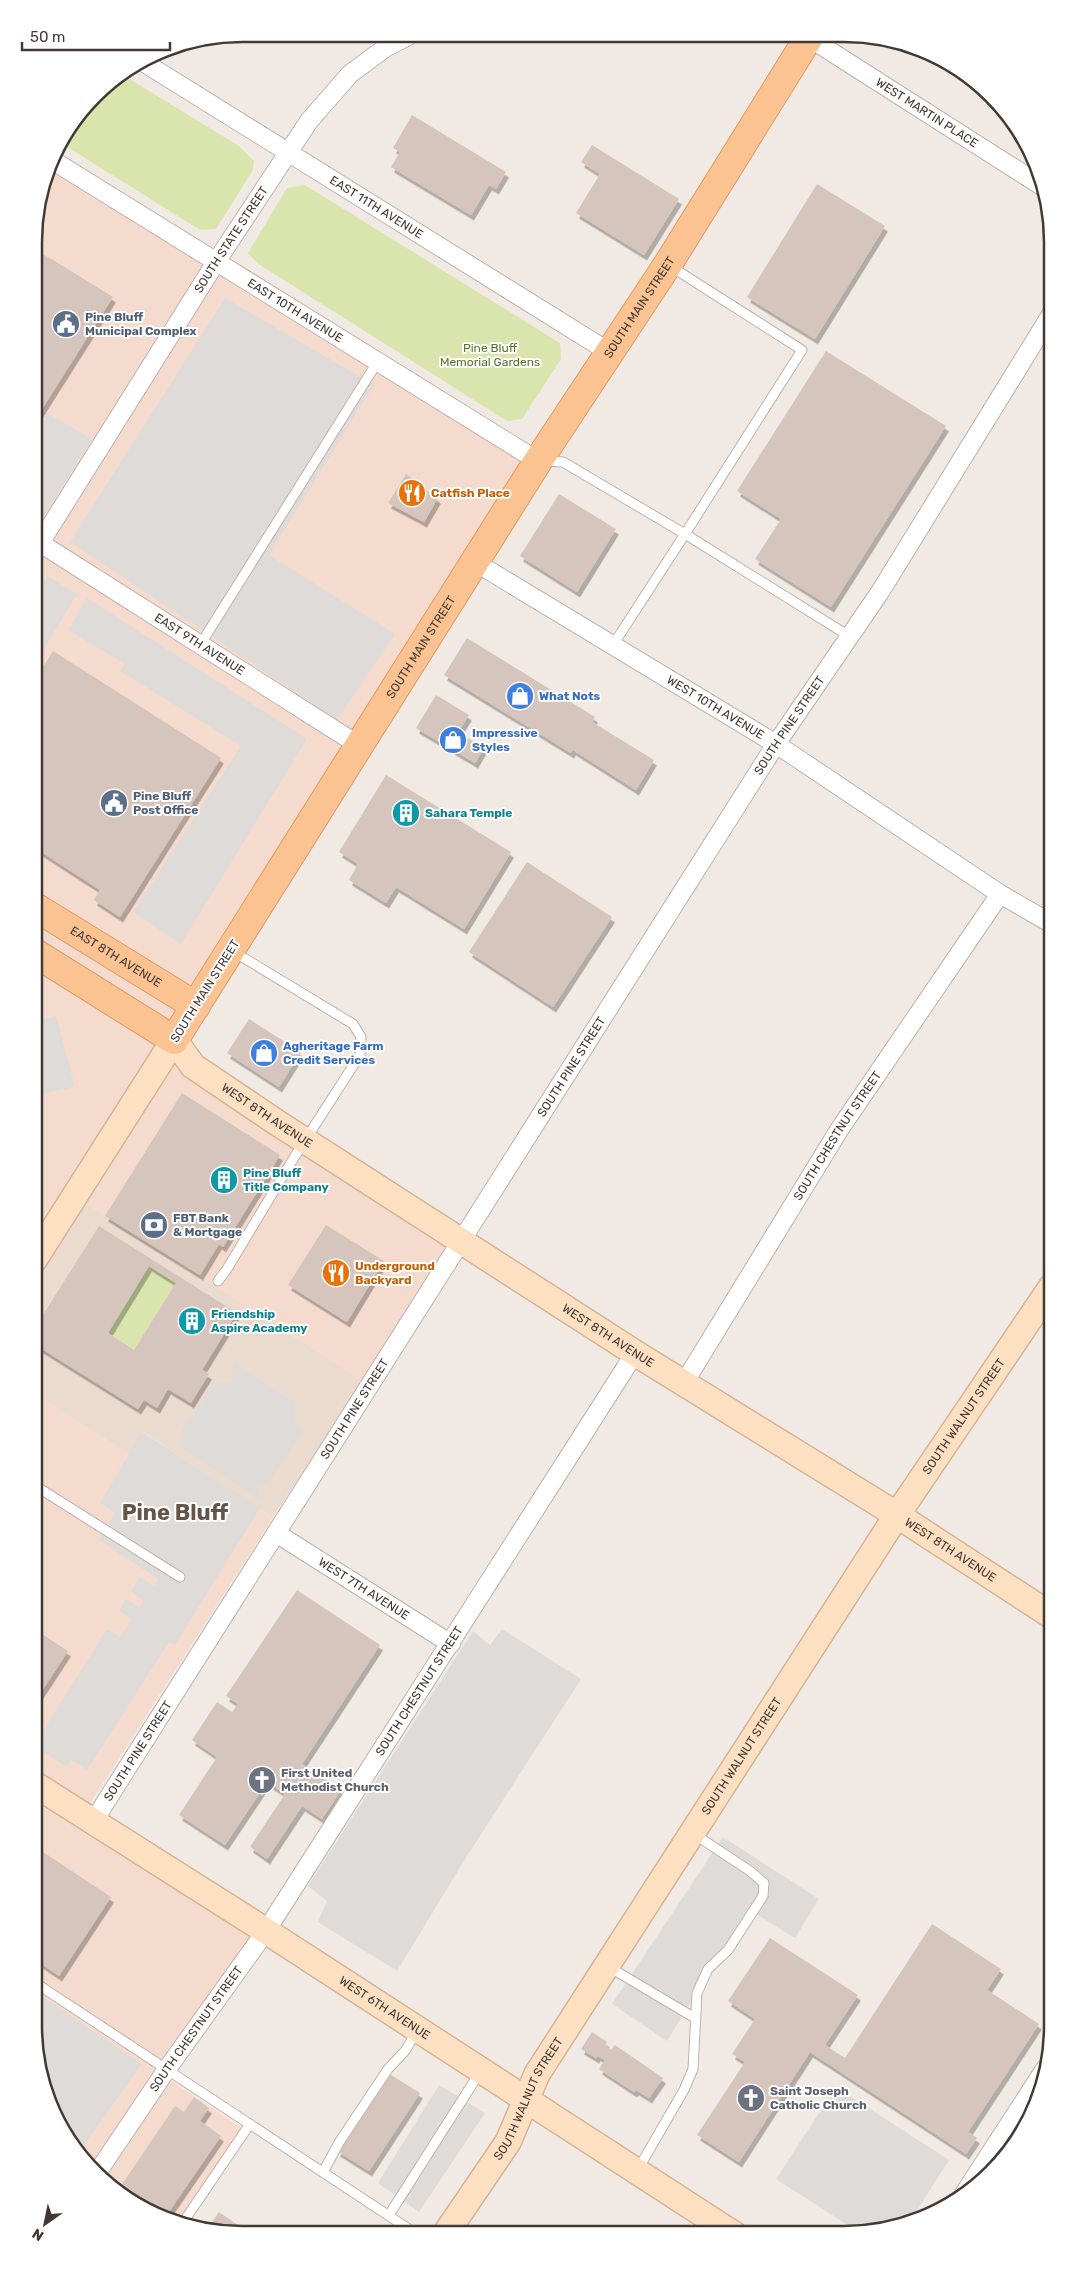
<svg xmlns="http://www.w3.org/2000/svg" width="1086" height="2269" viewBox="0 0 1086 2269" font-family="Rubik,sans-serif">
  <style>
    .commercial { fill: #f4dbce }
    .education { fill: #eadbce }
    .green { fill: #dae5ad }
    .parking { fill: #dfdbd9 }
    .building { fill: #d6c5bc; fill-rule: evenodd; filter: url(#shadow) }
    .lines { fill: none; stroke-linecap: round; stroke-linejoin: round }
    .lane-casing { stroke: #bfb2aa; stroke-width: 11 }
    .street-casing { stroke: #bfb2aa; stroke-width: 20 }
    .secondary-casing { stroke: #d4b496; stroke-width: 28 }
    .primary-casing { stroke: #e09b63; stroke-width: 30 }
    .lane { stroke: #fff; stroke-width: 9 }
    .street { stroke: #fff; stroke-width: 18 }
    .secondary { stroke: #fde0c2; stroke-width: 25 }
    .primary { stroke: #fbc392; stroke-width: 28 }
    .labels { text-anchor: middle; stroke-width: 4; stroke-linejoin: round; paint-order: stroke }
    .street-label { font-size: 12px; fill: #433934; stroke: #fff }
    .service-label { font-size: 12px; font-weight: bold; fill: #4e5e75; stroke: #fff; text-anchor: start }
    .park-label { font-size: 12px; fill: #577329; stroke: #fff }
    .food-label { font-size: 12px; font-weight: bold; fill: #c56008; stroke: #fff; text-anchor: start }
    .shop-label { font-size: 12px; font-weight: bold; fill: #366cbe; stroke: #fff; text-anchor: start }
    .culture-label { font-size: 12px; font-weight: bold; fill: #0d838f; stroke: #fff; text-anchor: start }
    .worship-label { font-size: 12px; font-weight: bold; fill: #5b616d; stroke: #fff; text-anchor: start }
    .town-label { font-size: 22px; font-weight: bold; fill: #66544b; stroke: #fff }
    .rim { fill: none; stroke: #433934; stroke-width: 2.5 }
  </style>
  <defs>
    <filter id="shadow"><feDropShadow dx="3" dy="5.5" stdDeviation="0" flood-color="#0004"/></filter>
  </defs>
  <rect width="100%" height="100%" fill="#f1eae4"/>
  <path class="commercial" d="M50 167 523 458 153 1046 449 1243 363 1381 69 1194 35 1244 36 216Z
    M34 1393 129 1454 142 1432 273 1517 75 1827 253 1935 159 2073 246 2131 184 2225 150 2214 105 2183 62 2131 41 2081 34 2026Z"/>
  <path class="education" d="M81 1201 363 1381 273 1517 143 1432 129 1454 34 1393V1273Z"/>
  <path class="green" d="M123 75 239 146 254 161 253 170 216 229 200 230 61 143 105 86Z
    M305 185 560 343 561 359 522 419 507 421 257 263 248 253 287 188Z
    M149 1266 176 1283 134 1350 108 1333Z"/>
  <path class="parking" d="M225 298 374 385 269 555 395 634 337 720 70 542Z
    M42 410 92 439 35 530V420Z
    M47 576 77 594 35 664V596Z
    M87 598 307 739 181 944 133 912 241 746 120 671 125 664 68 630Z
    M35 1015 39 1020 56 1016 75 1087 35 1095Z
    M233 1362 294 1402V1423L303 1430 269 1482 259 1488V1499L182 1447V1430L215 1383H229L232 1380Z
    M142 1432 260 1508 175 1645 169 1642 87 1770 71 1760 66 1767 34 1745 107 1629 120 1637 132 1619 119 1611 126 1599 139 1607 144 1601 131 1591 140 1577 154 1586 158 1579 99 1540 115 1513 100 1503Z
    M502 1629 581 1679 467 1856 397 1971 318 1922 327 1901 308 1886 473 1631 490 1645Z
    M723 1837 819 1899 795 1938 748 1909 667 2041 612 2004Z
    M34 1991 142 2064 79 2152 62 2131 41 2081 34 2026Z
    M439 2085 485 2113 419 2212 378 2183Z
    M836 2087 949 2160 909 2223 898 2228 860 2233 776 2179Z"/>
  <path class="building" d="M412 115 506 172 496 189 489 185 471 215 391 167 400 152 393 148Z
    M592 145 679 199 644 255 576 213 600 174 581 162Z
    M817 184 885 226 815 339 747 297Z
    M35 249 113 297 35 420Z
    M826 351 946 426 831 607 755 559 781 519 737 491Z
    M406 474 422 484 421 487 438 498 424 522 388 503Z
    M559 494 616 529 577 592 520 556Z
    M467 638 595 717 592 722 654 760 636 790 573 750 571 753 444 675Z
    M53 651 221 758 120 917 94 900 100 890 35 848V680Z
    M436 695 469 715 458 732 484 748 475 763 416 728Z
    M386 775 511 852 464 929 396 887 386 903 349 880 358 864 339 852Z
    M527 862 612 917 553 1007 469 952Z
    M249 1019 301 1052 279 1087 227 1053Z
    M182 1093 280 1155 223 1247 219 1244 200 1275 105 1216Z
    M326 1225 384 1261 347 1322 288 1285Z
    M99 1226 237 1313 202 1370 209 1374 191 1403 168 1389 157 1408 144 1400 138 1409 34 1344V1329ZM149 1266 176 1283 134 1350 108 1333Z
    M297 1590 380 1645 302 1764 341 1790 322 1819 302 1806 267 1859 250 1847 285 1794 267 1782 225 1845 179 1815 217 1757 192 1740 217 1702 232 1712 238 1704 226 1696Z
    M39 1632 68 1651 34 1703V1639Z
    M34 1846 111 1897 59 1976 34 1959Z
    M932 1924 1001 1969 987 1990 1039 2024 968 2132 977 2138 966 2154 810 2052 739 2162 697 2135 745 2062 732 2054 755 2019 728 2001 770 1938 858 1995 825 2045 845 2058Z
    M592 2032 607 2042 605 2045 611 2050 615 2045 663 2078 649 2098 636 2090 634 2092 599 2069 605 2060 598 2056 596 2058 581 2049Z
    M388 2073 420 2093 369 2171 337 2151Z
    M194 2097 209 2108 200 2121 221 2136 166 2216 121 2186 175 2106 184 2112Z
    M219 2212 248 2232 206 2231Z"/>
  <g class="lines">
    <defs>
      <path id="lane" d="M543 461 563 462 685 534 802 350 670 266
        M200 645 378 361
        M613 645 685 534 849 636
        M218 1281 227 1269 295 1156 360 1055 361 1037 353 1024 234 952
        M34 1485 180 1577
        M609 1967 695 2018
        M34 1982 415 2233
        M637 2171 684 2090 693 2069 697 1993 708 1969 728 1950 763 1896 764 1883 750 1871 694 1834
        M323 2172 340 2141 388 2069 405 2051 417 2031
        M389 2215 480 2072
        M182 2224 250 2124"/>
      <g id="street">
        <path id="s1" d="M808 37 1045 188"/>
        <path id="s2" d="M143 62 609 352"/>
        <path id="s3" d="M52 160 538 461"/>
        <path id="s4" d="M40 543 360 746"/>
        <path id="s5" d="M35 551 216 262 309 121 350 74 385 48 410 35"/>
        <path id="s6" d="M475 562 776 744 1000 894 1052 924"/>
        <path id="s7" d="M684 1383 839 1130 1000 894"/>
        <path id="s8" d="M276 1533 451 1644"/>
        <path id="s9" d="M93 1822 776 744 880 592 1052 313"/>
        <path id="s10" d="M97 2173 167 2069 266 1931 635 1353"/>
        <path d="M960 2200 1045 2069"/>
      </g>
      <g id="secondary">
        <path id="s11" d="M34 1260 174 1040 193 1066 276 1122 635 1353 897 1515 1052 1616"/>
        <path id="s12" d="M34 1784 266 1931 735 2235"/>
        <path id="s13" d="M446 2233 508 2142 537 2074 897 1515 1052 1286"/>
      </g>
      <g id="primary">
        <path id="s14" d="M35 907 196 1006"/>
        <path id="s15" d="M35 953 174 1040 538 461 668 264 809 37"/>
      </g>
    </defs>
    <use href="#lane" class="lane-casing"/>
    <use href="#street" class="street-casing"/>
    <use href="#secondary" class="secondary-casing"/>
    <use href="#primary" class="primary-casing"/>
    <use href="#lane" class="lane"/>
    <use href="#street" class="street"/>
    <use href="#secondary" class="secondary"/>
    <use href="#primary" class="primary"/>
  </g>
  <defs>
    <symbol id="civic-disc" viewBox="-11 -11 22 22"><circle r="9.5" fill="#5c6f8a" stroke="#fff"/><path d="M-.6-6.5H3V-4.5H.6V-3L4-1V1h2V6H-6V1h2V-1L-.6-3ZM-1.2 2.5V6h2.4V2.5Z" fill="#fff"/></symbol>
    <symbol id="restaurant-disc" viewBox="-11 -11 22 22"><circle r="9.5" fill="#e8710a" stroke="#fff"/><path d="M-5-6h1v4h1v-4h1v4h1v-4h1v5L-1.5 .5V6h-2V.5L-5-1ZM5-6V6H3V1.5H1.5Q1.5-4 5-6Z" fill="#fff"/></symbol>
    <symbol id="shop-disc" viewBox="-11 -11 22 22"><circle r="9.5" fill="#3f7fe0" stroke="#fff"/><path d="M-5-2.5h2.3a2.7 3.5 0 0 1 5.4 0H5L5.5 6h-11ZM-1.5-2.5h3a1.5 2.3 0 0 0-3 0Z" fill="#fff"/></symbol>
    <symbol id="building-disc" viewBox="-11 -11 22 22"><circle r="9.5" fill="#0f9aa8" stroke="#fff"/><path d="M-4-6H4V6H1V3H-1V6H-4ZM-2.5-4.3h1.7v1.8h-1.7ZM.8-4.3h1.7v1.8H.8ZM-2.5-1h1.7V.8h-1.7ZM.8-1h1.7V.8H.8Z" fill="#fff"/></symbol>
    <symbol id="bank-disc" viewBox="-11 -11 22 22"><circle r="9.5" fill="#5c6f8a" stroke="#fff"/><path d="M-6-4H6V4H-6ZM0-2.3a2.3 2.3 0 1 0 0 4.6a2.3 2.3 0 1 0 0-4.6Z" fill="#fff"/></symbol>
    <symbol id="church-disc" viewBox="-11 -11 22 22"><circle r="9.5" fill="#6b7280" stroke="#fff"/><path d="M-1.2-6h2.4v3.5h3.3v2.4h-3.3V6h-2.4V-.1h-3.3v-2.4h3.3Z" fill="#fff"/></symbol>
  </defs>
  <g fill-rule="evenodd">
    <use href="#civic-disc" x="50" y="308" width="32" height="32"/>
    <use href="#restaurant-disc" x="396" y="477" width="32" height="32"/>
    <use href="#shop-disc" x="504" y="680" width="32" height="32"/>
    <use href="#shop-disc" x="437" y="724" width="32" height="32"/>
    <use href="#civic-disc" x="98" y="787" width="32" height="32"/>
    <use href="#building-disc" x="390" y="797" width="32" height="32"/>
    <use href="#shop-disc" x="248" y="1037" width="32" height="32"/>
    <use href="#building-disc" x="208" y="1164" width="32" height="32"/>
    <use href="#bank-disc" x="138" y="1209" width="32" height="32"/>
    <use href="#restaurant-disc" x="320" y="1257" width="32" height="32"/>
    <use href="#building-disc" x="176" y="1305" width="32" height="32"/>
    <use href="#church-disc" x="246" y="1764" width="32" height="32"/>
    <use href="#church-disc" x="735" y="2082" width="32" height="32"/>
  </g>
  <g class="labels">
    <g class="street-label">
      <text dy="4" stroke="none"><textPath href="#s1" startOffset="141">WEST MARTIN PLACE</textPath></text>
      <text dy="4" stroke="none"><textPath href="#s2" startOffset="275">EAST 11TH AVENUE</textPath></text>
      <text dy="4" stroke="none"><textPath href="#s5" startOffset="368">SOUTH STATE STREET</textPath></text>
      <text dy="4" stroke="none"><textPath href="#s15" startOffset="1032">SOUTH MAIN STREET</textPath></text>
      <text dy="4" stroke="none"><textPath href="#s3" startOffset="286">EAST 10TH AVENUE</textPath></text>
      <text dy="4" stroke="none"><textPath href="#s4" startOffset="189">EAST 9TH AVENUE</textPath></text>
      <text dy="4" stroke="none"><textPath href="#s15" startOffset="628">SOUTH MAIN STREET</textPath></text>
      <text dy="4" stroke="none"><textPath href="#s6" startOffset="281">WEST 10TH AVENUE</textPath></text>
      <text dy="4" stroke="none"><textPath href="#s9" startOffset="1299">SOUTH PINE STREET</textPath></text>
      <text dy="4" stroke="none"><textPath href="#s14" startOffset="95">EAST 8TH AVENUE</textPath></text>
      <text transform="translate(205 991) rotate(-58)" y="4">SOUTH MAIN STREET</text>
      <text dy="4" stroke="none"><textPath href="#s9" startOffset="894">SOUTH PINE STREET</textPath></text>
      <text dy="4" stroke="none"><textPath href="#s11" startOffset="382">WEST 8TH AVENUE</textPath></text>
      <text dy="4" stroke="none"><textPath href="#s7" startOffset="291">SOUTH CHESTNUT STREET</textPath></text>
      <text dy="4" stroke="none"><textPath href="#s11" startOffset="788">WEST 8TH AVENUE</textPath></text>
      <text dy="4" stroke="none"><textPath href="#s9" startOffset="489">SOUTH PINE STREET</textPath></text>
      <text dy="4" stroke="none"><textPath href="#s13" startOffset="968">SOUTH WALNUT STREET</textPath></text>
      <text dy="4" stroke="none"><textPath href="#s11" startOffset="1192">WEST 8TH AVENUE</textPath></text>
      <text dy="4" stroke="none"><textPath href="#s8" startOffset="104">WEST 7TH AVENUE</textPath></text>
      <text dy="4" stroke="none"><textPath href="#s10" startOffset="580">SOUTH CHESTNUT STREET</textPath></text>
      <text dy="4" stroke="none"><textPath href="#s9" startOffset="84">SOUTH PINE STREET</textPath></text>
      <text dy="4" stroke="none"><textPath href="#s13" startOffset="562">SOUTH WALNUT STREET</textPath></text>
      <text dy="4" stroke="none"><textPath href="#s12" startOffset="416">WEST 6TH AVENUE</textPath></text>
      <text dy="4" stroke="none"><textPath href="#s10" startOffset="175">SOUTH CHESTNUT STREET</textPath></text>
      <text dy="4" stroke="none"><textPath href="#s13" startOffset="158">SOUTH WALNUT STREET</textPath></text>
    </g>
    <g class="service-label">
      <text x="85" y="321">Pine Bluff<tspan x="85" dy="14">Municipal Complex</tspan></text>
      <text x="133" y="800">Pine Bluff<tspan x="133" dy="14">Post Office</tspan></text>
      <text x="173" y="1222">FBT Bank<tspan x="173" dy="14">&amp; Mortgage</tspan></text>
    </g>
    <g class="park-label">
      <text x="490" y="352">Pine Bluff<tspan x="490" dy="14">Memorial Gardens</tspan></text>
    </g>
    <g class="food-label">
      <text x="431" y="497">Catfish Place</text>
      <text x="355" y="1270">Underground<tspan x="355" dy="14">Backyard</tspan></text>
    </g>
    <g class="shop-label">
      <text x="539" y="700">What Nots</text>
      <text x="472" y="737">Impressive<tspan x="472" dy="14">Styles</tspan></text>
      <text x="283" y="1050">Agheritage Farm<tspan x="283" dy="14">Credit Services</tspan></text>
    </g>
    <g class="culture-label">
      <text x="425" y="817">Sahara Temple</text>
      <text x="243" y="1177">Pine Bluff<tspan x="243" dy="14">Title Company</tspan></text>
      <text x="211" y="1318">Friendship<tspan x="211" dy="14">Aspire Academy</tspan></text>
    </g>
    <g class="worship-label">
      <text x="281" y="1777">First United<tspan x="281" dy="14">Methodist Church</tspan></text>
      <text x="770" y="2095">Saint Joseph<tspan x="770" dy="14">Catholic Church</tspan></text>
    </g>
    <g class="town-label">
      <text x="175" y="1520">Pine Bluff</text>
    </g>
  </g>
  <path d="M0 0H1086V2269H0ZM242 42H844A200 200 0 0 1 1044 242V2026A200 200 0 0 1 844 2226H242A200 200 0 0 1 42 2026V242A200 200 0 0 1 242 42Z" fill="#fff" fill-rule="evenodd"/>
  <path class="rim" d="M242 42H844A200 200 0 0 1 1044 242V2026A200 200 0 0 1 844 2226H242A200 200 0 0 1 42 2026V242A200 200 0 0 1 242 42Z"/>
  <g transform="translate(45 2224) rotate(213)" stroke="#ffffff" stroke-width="4" paint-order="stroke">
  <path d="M0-4L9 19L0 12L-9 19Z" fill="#433934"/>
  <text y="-8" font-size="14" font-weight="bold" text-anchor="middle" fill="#433934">N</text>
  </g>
  <path d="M22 42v8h148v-8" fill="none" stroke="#433934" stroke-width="2.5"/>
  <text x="30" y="42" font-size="15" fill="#433934" stroke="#ffffff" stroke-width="4" paint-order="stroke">50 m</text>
</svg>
